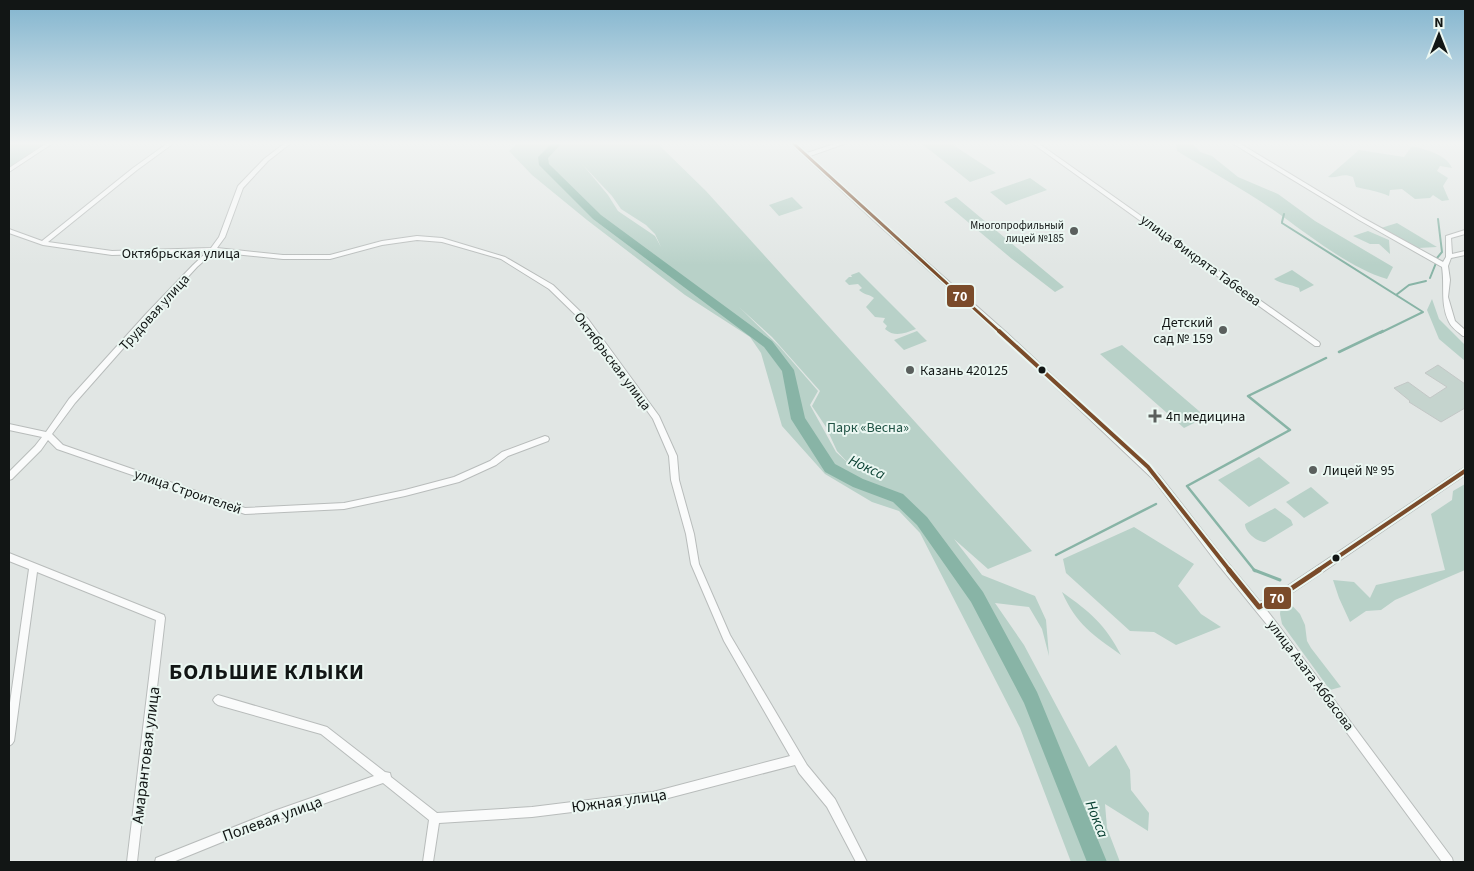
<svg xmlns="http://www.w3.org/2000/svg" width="1474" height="871" viewBox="0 0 1474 871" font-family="'Source Sans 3',sans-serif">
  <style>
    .green { fill: #b8d1c8; fill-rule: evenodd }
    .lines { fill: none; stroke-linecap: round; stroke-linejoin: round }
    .stream-far2 { stroke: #88b4a6; stroke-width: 2 }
    .stream-far1 { stroke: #88b4a6; stroke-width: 2.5 }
    .stream { stroke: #88b4a6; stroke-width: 3 }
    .river { fill: #88b4a6; fill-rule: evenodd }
    .building { fill: #c5d4ce; stroke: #c3c7c6 }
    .minor-casing { stroke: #b8bcbb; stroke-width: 2 }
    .minor { fill: #fafbfb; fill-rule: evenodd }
    .bus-1-far2-casing { stroke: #ebf7f2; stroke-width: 6 }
    .bus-1-far1-casing { stroke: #ebf7f2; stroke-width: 8 }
    .bus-1-casing { stroke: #ebf7f2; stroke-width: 9 }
    .bus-1-far2 { stroke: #7a4b2a; stroke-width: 3 }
    .bus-1-far1 { stroke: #7a4b2a; stroke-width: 4 }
    .bus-1 { stroke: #7a4b2a; stroke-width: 5 }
    .poi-dot { fill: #5a5f5d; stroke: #ebf7f2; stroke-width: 2 }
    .bus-dot { fill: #121615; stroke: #ebf7f2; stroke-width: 2 }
    .labels { text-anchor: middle; stroke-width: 4; stroke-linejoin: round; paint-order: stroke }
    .far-poi-label { font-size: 11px; fill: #121615; stroke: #ebf7f2; text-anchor: end }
    .street-label { font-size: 14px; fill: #121615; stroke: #ebf7f2 }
    .poi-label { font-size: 14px; fill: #121615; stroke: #ebf7f2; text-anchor: start }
    .park-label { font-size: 14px; fill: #205345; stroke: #ebf7f2 }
    .water-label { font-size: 15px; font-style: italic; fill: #0a4133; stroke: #ebf7f2 }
    .near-street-label { font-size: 16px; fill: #121615; stroke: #ebf7f2 }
    .near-district-label { font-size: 22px; font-weight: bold; letter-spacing: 1px; fill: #121615; stroke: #ebf7f2 }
    .line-badge { stroke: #ebf7f2; stroke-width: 2 }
    .badge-label { font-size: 14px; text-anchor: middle; font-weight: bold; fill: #fff }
  </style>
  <rect width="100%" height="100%" fill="#e1e6e4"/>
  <path class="green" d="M13 143H48L9 168V145Z
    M518 143H657L706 191 1032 551 988 569 954 539 982 575 1035 596 1046 620 1049 656 1042 629 1029 607 995 603 1024 645 1089 767 1116 745 1130 770 1131 790 1149 813 1148 831 1105 804 1107 828 1120 862H1071L1020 728 920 533 899 511 872 502 825 474 782 426 761 353 750 337 685 295 587 220 532 175 509 151ZM583 165 612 196 621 209 646 225 655 234 661 247 655 236 618 211 608 195ZM739 307 772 337 820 391 812 406 826 427 837 451 849 464 836 452 810 405 818 391 779 346Z
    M921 143H950L996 173 970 182Z
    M1176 143H1192L1200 152 1212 156 1238 177 1278 194 1315 221 1393 267 1387 279C1352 269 1311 237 1282 216 1249 192 1211 172 1177 151Z
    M1412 146C1426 150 1446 154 1452 168L1440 166 1437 171 1448 178 1443 186 1449 200 1442 201 1433 195 1430 198 1415 199 1402 189 1390 190 1389 196C1378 191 1368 190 1356 187L1353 177C1342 172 1338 179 1328 177L1359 150 1404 157Z
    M1030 178 1047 190 1006 205 990 192Z
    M792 197 803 208 779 216 769 205Z
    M956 197 1064 287 1055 292 1012 259 944 202Z
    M1397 223 1437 247 1418 248 1381 228Z
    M1368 231 1389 240 1390 254 1379 244H1370L1353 236Z
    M1292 270 1314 285 1300 292 1299 288C1290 284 1281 284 1274 279Z
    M859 272 916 329C905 333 895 338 885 329L887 326 883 322 885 318 875 317 866 307 874 298C869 294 864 295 859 290L862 288 858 284 849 285 845 281 849 277H852L851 275Z
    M1432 299 1439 319 1465 345V361L1439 339 1427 310Z
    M917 331 927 341 904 350 894 340Z
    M1122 345 1206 417 1184 428 1100 354Z
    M1259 457 1290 483 1249 507 1218 480Z
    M1465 484V570L1395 600 1381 610 1366 611 1350 622 1339 598 1333 580 1354 582 1370 598 1376 585 1445 570 1431 514 1452 500 1453 491Z
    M1311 487 1329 503 1304 518 1286 502Z
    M1275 508 1291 520 1293 525 1265 542C1257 542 1245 532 1245 524Z
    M1134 527 1194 564 1178 586 1201 614 1221 627 1176 645 1154 632 1130 631 1066 573 1063 559Z
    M1062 592C1090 612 1105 624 1121 655 1093 635 1076 624 1062 592Z
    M1286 599 1300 614 1305 625 1307 641 1311 648 1341 687 1330 690 1282 624 1280 614 1281 605Z"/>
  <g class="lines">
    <path class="stream-far2" d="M1282 222 1284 214
      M1282 223 1423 312 1380 333
      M1437 258 1442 252 1438 219
      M1430 278 1436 263
      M1396 295 1409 285 1426 281"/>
    <path class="stream-far1" d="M1339 352 1383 331
      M1056 555 1156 504
      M1255 571 1187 486 1290 430 1248 396 1326 358"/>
    <path class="stream" d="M1254 570 1280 580"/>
    <path class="river" d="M552 143H562L548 158 549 164 601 215 772 341 794 370 805 418 835 464 863 479 903 494 927 517 983 592 1037 692 1107 862H1087L1024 703 971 602 917 525 893 502 853 487 825 472 791 419 782 371 764 347 593 219 539 165 538 157Z"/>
  </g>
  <path class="building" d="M1438 365 1465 384V408L1441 422 1409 402 1410 401 1394 388 1408 382 1430 398 1447 387 1425 373Z"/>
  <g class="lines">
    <defs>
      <path id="minor" d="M47 143H53L9 172V168Z
        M168 143H174L137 170 48 242 112 251 211 248 219 237 238 186 264 159 285 143H291L268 161 243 188 225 237 217 248 283 255H330L382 241 417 236 442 238 505 257 553 285 588 319 659 416 677 456 679 480 694 534 699 564 730 635 807 765 835 799 867 862H856L827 807 799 773 795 765 653 802 532 817 439 823 433 862H423L429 820 383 783 274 821 173 862H155L156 858 274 811 374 776 321 734 218 705 215 703 213 700 215 697 218 695 327 727 385 772 390 773 391 777 437 813 532 807 653 792 790 756 724 641 691 564 686 534 671 480 669 456 653 419 584 323 549 289 501 259 442 242 417 240 382 245 330 259H283L214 252 197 267 150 318 75 403 52 434 63 445 245 508 344 503 405 490 454 477 490 461 502 452 545 436 548 437 549 439 548 441 508 456 496 465 459 482 405 496 344 509 245 514 57 449 48 440 41 450 12 479 9 480V472L35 446 42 437 9 430V424L46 432 69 399 146 314 193 265 207 252 112 255 43 245 9 233V229L42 241 133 168Z
        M790 143H796L807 153 837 143H845L844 144 810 156 885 225 1007 333 1160 476 1223 557 1260 602 1274 595 1462 469 1465 468V475L1280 601 1265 608 1279 626 1452 858 1453 862H1442L1273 632 1217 563 1154 480 1003 337 881 227Z
        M1032 143H1038L1319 342 1320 344 1319 346H1315Z
        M1232 143H1239L1363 218 1443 262 1446 257V236L1465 230V234L1451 238 1452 254 1465 251V255L1451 258 1448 266 1450 280 1448 297 1455 321 1465 330V336H1463C1458 332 1451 327 1449 322 1440 304 1445 286 1442 267L1359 220Z
        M9 553 164 615 165 618 137 862H127L156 620 37 572 14 741 12 744 9 746V710L29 569 9 561Z"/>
    </defs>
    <use href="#minor" class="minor-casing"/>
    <use href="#minor" class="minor"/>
    <defs>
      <path id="bus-1-far2" d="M793 143 1001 333"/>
      <path id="bus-1-far1" d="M999 331 1148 467 1230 571
        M1317 571 1465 471"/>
      <path id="bus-1" d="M1229 570 1259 607 1277 598 1319 570"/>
    </defs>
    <use href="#bus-1-far2" class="bus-1-far2-casing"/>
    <use href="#bus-1-far1" class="bus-1-far1-casing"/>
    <use href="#bus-1" class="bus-1-casing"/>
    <use href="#bus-1-far2" class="bus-1-far2"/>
    <use href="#bus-1-far1" class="bus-1-far1"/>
    <use href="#bus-1" class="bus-1"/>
  </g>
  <linearGradient id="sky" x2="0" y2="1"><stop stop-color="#81b4ce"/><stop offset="0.54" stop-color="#f2f4f3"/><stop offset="1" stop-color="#f2f4f3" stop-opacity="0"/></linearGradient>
  <rect width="1474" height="265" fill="url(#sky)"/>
  <g class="poi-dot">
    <circle cx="1074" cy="231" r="5"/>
    <circle cx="1223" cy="330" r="5"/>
    <circle cx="910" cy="370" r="5"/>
    <path d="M1152.5 408.5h5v5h5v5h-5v5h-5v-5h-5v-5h5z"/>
    <circle cx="1313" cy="470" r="5"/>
  </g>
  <g class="bus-dot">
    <circle cx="1042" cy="370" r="4.5"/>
    <circle cx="1336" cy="558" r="4.5"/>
  </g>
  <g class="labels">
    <g class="far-poi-label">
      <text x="1064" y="229">Многопрофильный<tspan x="1064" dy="13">лицей №185</tspan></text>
    </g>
    <g class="street-label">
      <text x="181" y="258">Октябрьская улица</text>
      <text transform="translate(1201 260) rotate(36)" y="5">улица Фикрята Табеева</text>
      <text transform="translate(154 312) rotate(-48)" y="5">Трудовая улица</text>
      <text transform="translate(613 361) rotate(53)" y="5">Октябрьская улица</text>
      <text transform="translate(188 491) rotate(19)" y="5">улица Строителей</text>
      <text transform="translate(1311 675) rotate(53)" y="5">улица Азата Аббасова</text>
    </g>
    <g class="poi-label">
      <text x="1213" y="327" text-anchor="end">Детский<tspan x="1213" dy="16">сад № 159</tspan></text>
      <text x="920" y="375">Казань 420125</text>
      <text x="1166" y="421">4п медицина</text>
      <text x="1323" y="475">Лицей № 95</text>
    </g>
    <g class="park-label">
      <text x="868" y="432">Парк «Весна»</text>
    </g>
    <g class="water-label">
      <text transform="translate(867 467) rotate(25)" y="5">Нокса</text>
      <text transform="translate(1097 819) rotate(68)" y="5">Нокса</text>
    </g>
    <g class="near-street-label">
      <text transform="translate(145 755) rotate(-83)" y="6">Амарантовая улица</text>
      <text transform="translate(619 800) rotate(-8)" y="6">Южная улица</text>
      <text transform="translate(272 818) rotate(-20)" y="6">Полевая улица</text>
    </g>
    <g class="near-district-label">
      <text x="267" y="679">БОЛЬШИЕ КЛЫКИ</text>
    </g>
  </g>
  <g class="line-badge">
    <rect x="946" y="284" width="29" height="24" rx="5" fill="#7a4b2a"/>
    <rect x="1263" y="586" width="29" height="24" rx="5" fill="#7a4b2a"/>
  </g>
  <g class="badge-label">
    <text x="960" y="301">70</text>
    <text x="1277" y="603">70</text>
  </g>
  <rect width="1474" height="871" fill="none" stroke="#121615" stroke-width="20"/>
  <g transform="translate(1439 35)" stroke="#ebf7f2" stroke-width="4" paint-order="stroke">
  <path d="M0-4L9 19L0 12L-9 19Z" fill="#121615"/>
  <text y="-8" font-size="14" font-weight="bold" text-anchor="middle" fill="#121615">N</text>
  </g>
</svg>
